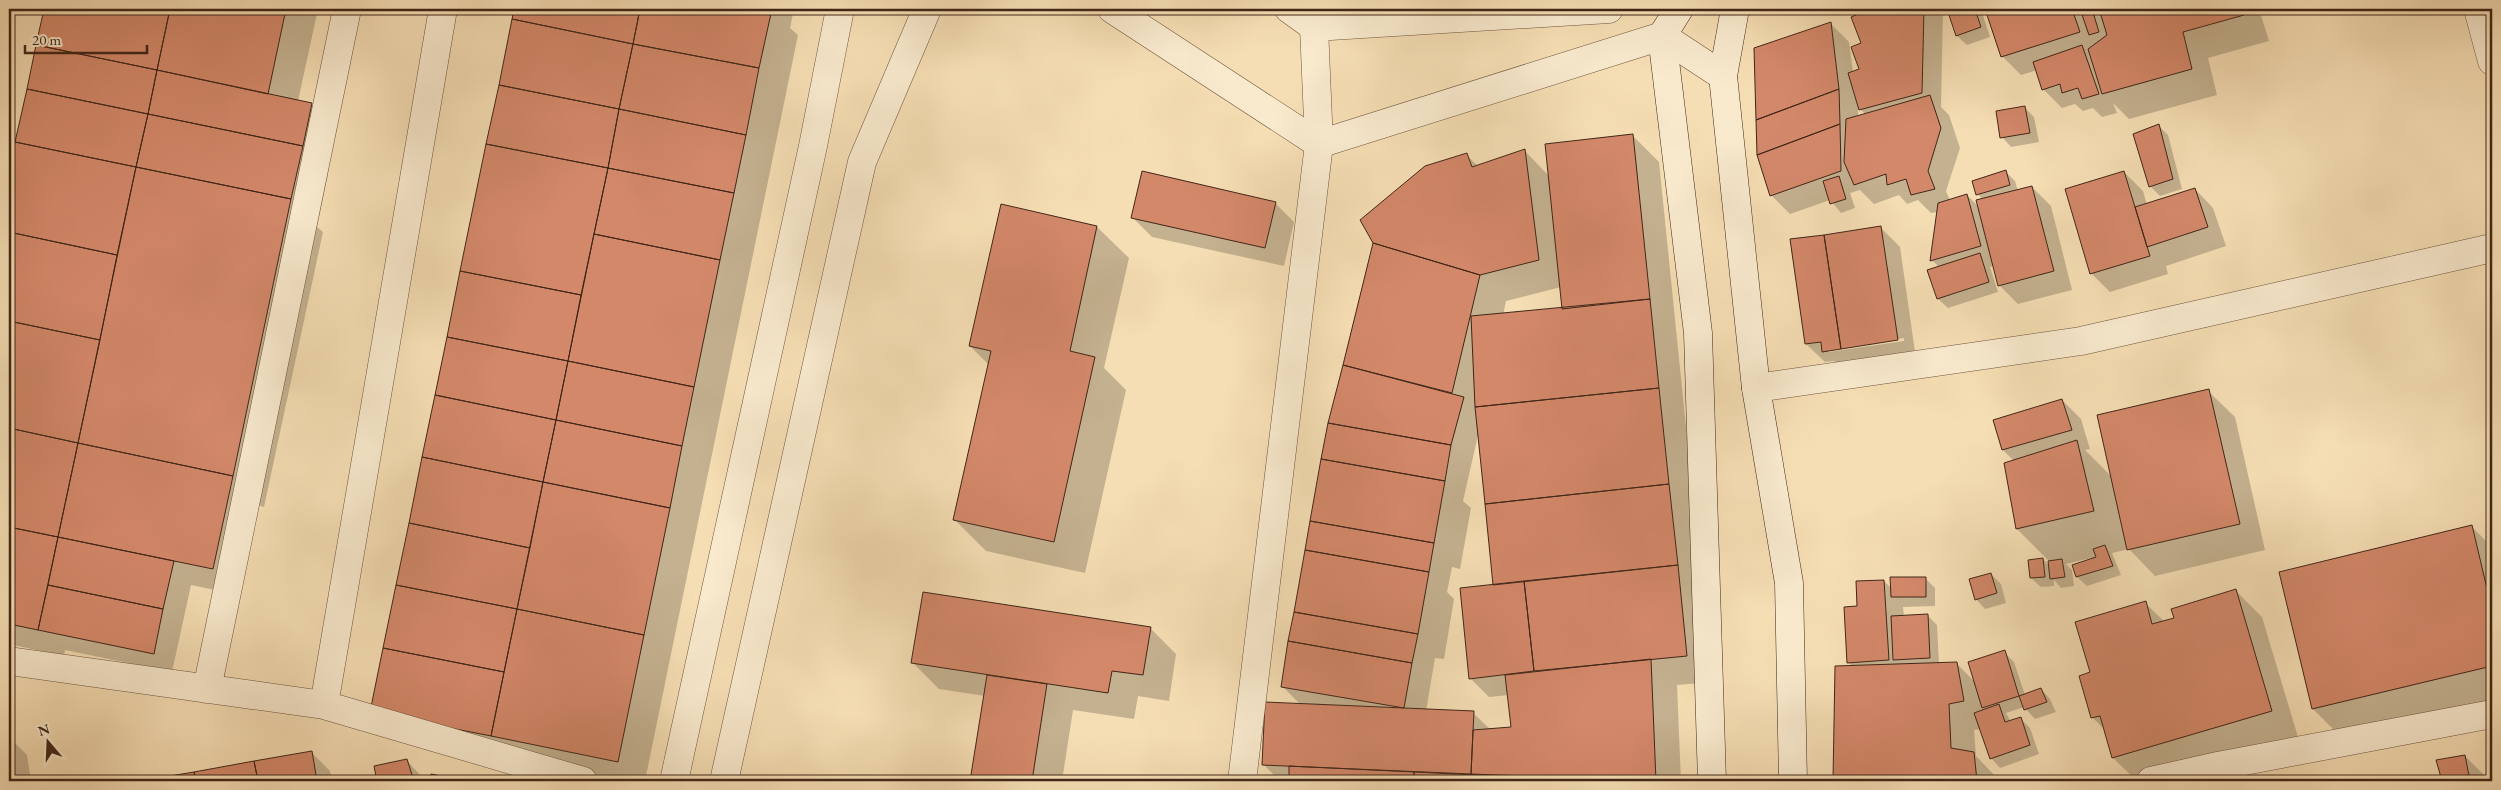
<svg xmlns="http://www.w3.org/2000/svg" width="2501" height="790" viewBox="0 0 2501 790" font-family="'EB Garamond',serif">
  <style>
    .shadow { fill: #0003; fill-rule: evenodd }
    .building { fill: #d3886a; stroke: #402618 }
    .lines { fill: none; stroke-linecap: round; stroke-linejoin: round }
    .minor-casing { stroke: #6e543f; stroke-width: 29 }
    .tertiary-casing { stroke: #6e543f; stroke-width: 29 }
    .secondary-casing { stroke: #402618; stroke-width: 29 }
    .minor { stroke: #f9eace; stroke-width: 28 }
    .tertiary { stroke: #f9eace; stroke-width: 28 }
    .secondary { stroke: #f9eace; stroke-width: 28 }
  </style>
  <rect width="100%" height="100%" fill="#f6deb4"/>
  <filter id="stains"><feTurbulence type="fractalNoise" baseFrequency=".004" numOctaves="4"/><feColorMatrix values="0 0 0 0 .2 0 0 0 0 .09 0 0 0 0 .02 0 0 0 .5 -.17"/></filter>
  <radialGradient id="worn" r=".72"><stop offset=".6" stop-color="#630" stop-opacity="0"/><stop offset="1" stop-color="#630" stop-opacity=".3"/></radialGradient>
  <path class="shadow" d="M45 9H318L298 101 311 104 330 123 321 167 328 174 317 227 323 232 264 507 258 505 239 595 191 585 172 672 65 650 64 656 9 644V179Z
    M515 9H794L790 28 798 35 645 781H614L397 738 371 711Z
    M1848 9H1943L1941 107 1949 115 1960 148 1946 191 1950 200 1967 195 1979 207 1983 200 1978 194 2005 171 2015 181 2018 191 2032 187 2051 206 2072 290 2018 304 1999 285 1994 266 1990 267 1998 292 1948 308 1938 299 1929 270 1939 267 1932 260 1938 212 1931 213 1918 200 1907 204 1899 195 1874 204 1860 190 1850 193 1855 208 1841 213 1830 200 1790 214 1771 195 1830 23 1849 42 1853 72 1861 70 1863 43 1854 17ZM1858 104 1860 109 1866 115 1858 117Z
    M1946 9H1981L1990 37 1967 45 1957 36Z
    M1987 9H2259L2269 41 2208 58 2217 95 2129 119 2113 103 2117 113 2102 117 2093 108 2083 111 2075 104 2062 108 2043 89 2037 70 2021 75 2002 56Z
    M2025 108 2034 117 2039 142 2011 147 2002 137Z
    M2158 125 2168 135 2182 189 2160 196 2151 187 2135 135Z
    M1632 135 1659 162 1712 682 1677 685 1681 781H1280L1263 764 1301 705 1282 686 1329 423 1345 364 1466 155 1478 166 1524 150 1549 176ZM1561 287 1563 310 1503 315 1506 301ZM1479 431 1495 586 1470 678 1489 697 1509 695 1513 729 1491 730 1473 713 1426 711 1435 658 1444 659 1454 599 1447 592 1452 567 1460 569 1471 508 1463 501Z
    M2124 172 2143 191 2147 205 2195 189 2213 208 2226 246 2166 266 2168 274 2110 292 2091 273Z
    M1275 203 1294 222 1284 266 1152 237 1133 218Z
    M1097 227 1129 258 1104 368 1126 390 1085 573 986 551 955 520 989 365 970 346Z
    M1881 228 1900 247 1916 359 1842 370 1834 361 1825 362 1806 344ZM1904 338V341L1829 352 1827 350Z
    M2208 391 2235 417 2265 550 2155 576 2129 549 2112 553 2121 575 2087 586 2077 577 2074 566 2091 560V558L2066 564 2072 570 2074 586 2061 588 2054 580V586L2041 587 2031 578 2043 559 2050 567 2049 561 2017 529 2014 461 2003 450 1995 421 2062 400 2081 419 2090 449 2085 450 2112 477Z
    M2472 527 2492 547V712L2351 747 2313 709 2281 573Z
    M1991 574 2001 584 2006 603 1985 609 1976 599Z
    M1925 578 1935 588V606L1903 607 1904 617 1927 615 1937 625 1939 664H1957L1976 683 2004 652 2014 662 2025 695 2041 689 2050 699 2056 712 2035 719 2024 707 2006 713 2011 722 2020 718 2030 728 2039 754 2000 768 1991 758 1981 729 1974 730 1976 756 2000 781H1834L1836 667H1853L1848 662 1858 607 1884 581 1892 589Z
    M2236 591 2262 617 2298 737 2148 781H2137L2113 758 2105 730 2093 718 2081 677 2092 673 2145 603 2165 622Z
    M1150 628 1176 654 1169 701 1138 696 1134 719 1073 710 1062 781H971L985 696 939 689 913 663Z
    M9 737 27 755 31 781H9Z
    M311 752 330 771 332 781H148Z
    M2465 756 2490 781H2443L2437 761Z
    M406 760 426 781H379L376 766Z"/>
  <path class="building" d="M44 9H170L157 70 36 45Z
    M170 9H286L268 94 157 70Z
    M514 9H640L633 44 512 19Z
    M640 9H772L759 68 633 44Z
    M1871 9H1924L1922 93 1859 110 1848 73 1859 69 1851 47 1861 43 1851 17Z
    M1947 9H1975L1981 27 1956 36Z
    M1985 9H2072L2080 32 2001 57Z
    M2080 9H2092L2099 32 2089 35Z
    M2099 9H2242L2244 15 2183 32 2192 69 2102 94 2088 49 2107 35Z
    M512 19 633 44 619 109 499 85Z
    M1831 22 1839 89 1756 120 1754 48Z
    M633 44 759 68 746 135 619 109Z
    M36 45 157 70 148 114 27 89Z
    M2082 45 2099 94 2082 99 2078 88 2062 93 2060 84 2042 90 2033 62Z
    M157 70 312 103 303 146 148 114Z
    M499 85 619 109 608 168 486 144Z
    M27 89 148 114 136 167 15 142Z
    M1839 89 1840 124 1757 155 1756 120Z
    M1930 95 1941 128 1928 171 1935 189 1911 195 1906 179 1887 185 1886 174 1854 185 1844 162 1846 119Z
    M2025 106 2030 133 2000 138 1996 111Z
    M619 109 746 135 734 193 608 168Z
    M148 114 303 146 291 199 136 167Z
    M1840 124 1841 171 1770 196 1757 155Z
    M2159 124 2173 179 2149 187 2133 134Z
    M1633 134 1650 299 1562 309 1545 144Z
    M15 142 136 167 117 255 9 232V173Z
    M486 144 608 168 581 295 460 271Z
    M1525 149 1539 260 1480 275 1373 243 1360 220 1425 166 1467 153 1472 167Z
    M136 167 291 199 233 476 78 443Z
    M608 168 734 193 720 260 594 234Z
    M2006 170 2010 185 1976 195 1972 181Z
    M1142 171 1276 202 1265 248 1131 218Z
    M2124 171 2150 256 2090 274 2065 189Z
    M1839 176 1846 199 1830 204 1823 181Z
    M2032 186 2054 271 1998 286 1976 200Z
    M2195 188 2208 227 2147 247 2135 207Z
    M1967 194 1981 246 1930 261 1938 203Z
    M1001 204 1097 226 1070 351 1095 357 1054 542 953 520 991 351 969 346Z
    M1881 226 1898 340 1841 349 1824 235Z
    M9 232 117 255 100 340 9 321Z
    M594 234 720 260 694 387 568 361Z
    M1824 235 1841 349 1822 352 1821 342 1805 344 1790 239Z
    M1373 243 1480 275 1452 393 1343 365Z
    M1980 253 1989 282 1937 299 1927 270Z
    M460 271 581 295 568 361 447 337Z
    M1650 299 1659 388 1475 407 1471 316Z
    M9 321 100 340 78 443 9 428Z
    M447 337 568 361 556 420 435 395Z
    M568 361 694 387 682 446 556 420Z
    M1343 365 1464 397 1451 445 1328 423Z
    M1659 388 1669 484 1485 504 1475 407Z
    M2209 389 2240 524 2127 550 2097 415Z
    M435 395 556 420 543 482 422 457Z
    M2062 399 2072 430 2002 450 1993 420Z
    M556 420 682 446 670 508 543 482Z
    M1328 423 1451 445 1445 481 1321 459Z
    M9 428 78 443 58 537 9 527Z
    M2077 440 2094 511 2016 529 2004 463Z
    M78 443 233 476 213 569 58 537Z
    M422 457 543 482 530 548 409 523Z
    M1321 459 1445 481 1434 543 1310 521Z
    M543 482 670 508 644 635 517 609Z
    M1669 484 1678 565 1493 585 1485 504Z
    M1310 521 1434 543 1429 572 1305 550Z
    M409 523 530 548 517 609 396 585Z
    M2472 525 2492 610V666L2312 709 2279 572Z
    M9 527 58 537 38 630 9 624Z
    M58 537 174 561 163 609 48 585Z
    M2105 545 2113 566 2076 577 2072 565 2096 557 2093 549Z
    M1305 550 1429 572 1418 634 1294 612Z
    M2043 558 2045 577 2030 578 2028 560Z
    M2062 559 2065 577 2050 579 2048 561Z
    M1678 565 1687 656 1534 671 1524 581Z
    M1991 573 1997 593 1975 600 1969 579Z
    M1890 577H1926V597H1891Z
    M1884 580 1889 660 1847 663 1844 607 1857 606 1856 581Z
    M1524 581 1534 671 1469 679 1460 588Z
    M48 585 163 609 154 654 38 630Z
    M396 585 517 609 504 672 383 648Z
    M2236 589 2272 711 2112 758 2100 716 2091 718 2079 676 2090 672 2075 622 2146 601 2152 624 2174 618 2171 609Z
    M923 592 1151 627 1143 675 1112 671 1108 693 911 663Z
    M517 609 644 635 618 762 491 736Z
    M1294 612 1418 634 1412 663 1288 641Z
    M1928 614 1930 658 1893 660 1891 616Z
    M1288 641 1412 663 1404 708 1281 687Z
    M383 648 504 672 491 736 370 712Z
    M2005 650 2019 696 1982 708 1968 662Z
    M1651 659 1656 781 1471 774 1473 730 1511 727 1505 675Z
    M1957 662 1964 701 1949 704 1951 748 1974 752 1977 781H1833L1835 666Z
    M987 675 1047 684 1032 781H970Z
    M2041 688 2047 702 2024 710 2019 696Z
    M1265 702 1474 711 1471 774 1262 765Z
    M1999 704 2005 722 2021 717 2030 745 1990 759 1974 713Z
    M312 751 317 781H258L254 761Z
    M2465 755 2470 781H2442L2436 760Z
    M407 759 414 781H377L374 766Z
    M254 761 258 781H196L194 772Z
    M1289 766 1414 772V781H1289Z
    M194 772 196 781H140Z
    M1414 772 1520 777V781H1414Z
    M431 774 468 781H428Z
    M1520 777 1611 781H1520Z"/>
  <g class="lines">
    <defs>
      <path id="minor" d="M2478 9 2492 61
        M1756 388 2081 341 2492 248
        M9 661 324 705 583 781
        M207 689 347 9
        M324 705 443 9
        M1242 781 1319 144 1314 27
        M2151 781 2218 766 2492 714"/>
      <path id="tertiary" d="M1112 9 1319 144 1662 36 1723 76
        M1289 9 1314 27 1609 9
        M674 781 813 146 840 9
        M724 781 862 162 927 9"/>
      <path id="secondary" d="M1679 9 1662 36 1698 333 1712 781
        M1735 9 1723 76 1756 388 1789 583 1793 781"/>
    </defs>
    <use href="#minor" class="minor-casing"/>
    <use href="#tertiary" class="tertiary-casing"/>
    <use href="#secondary" class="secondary-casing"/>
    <use href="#minor" class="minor"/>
    <use href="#tertiary" class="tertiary"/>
    <use href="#secondary" class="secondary"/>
  </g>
  <rect width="2501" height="790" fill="none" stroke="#f6deb4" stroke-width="30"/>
  <rect x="10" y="10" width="2481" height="770" fill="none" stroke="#402618" stroke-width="2.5"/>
  <rect x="15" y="15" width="2471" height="760" fill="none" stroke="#402618"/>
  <g transform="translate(48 742) rotate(341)" stroke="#f9eace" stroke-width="4" paint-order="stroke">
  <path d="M0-4L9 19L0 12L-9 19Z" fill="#402618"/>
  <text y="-8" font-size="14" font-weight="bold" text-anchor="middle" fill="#402618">N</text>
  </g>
  <path d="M25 45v8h122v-8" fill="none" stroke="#402618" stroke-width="2.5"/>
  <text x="32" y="45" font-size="15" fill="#402618" stroke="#f9eace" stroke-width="4" paint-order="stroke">20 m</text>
  <rect width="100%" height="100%" filter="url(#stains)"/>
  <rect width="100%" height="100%" fill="url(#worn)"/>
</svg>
